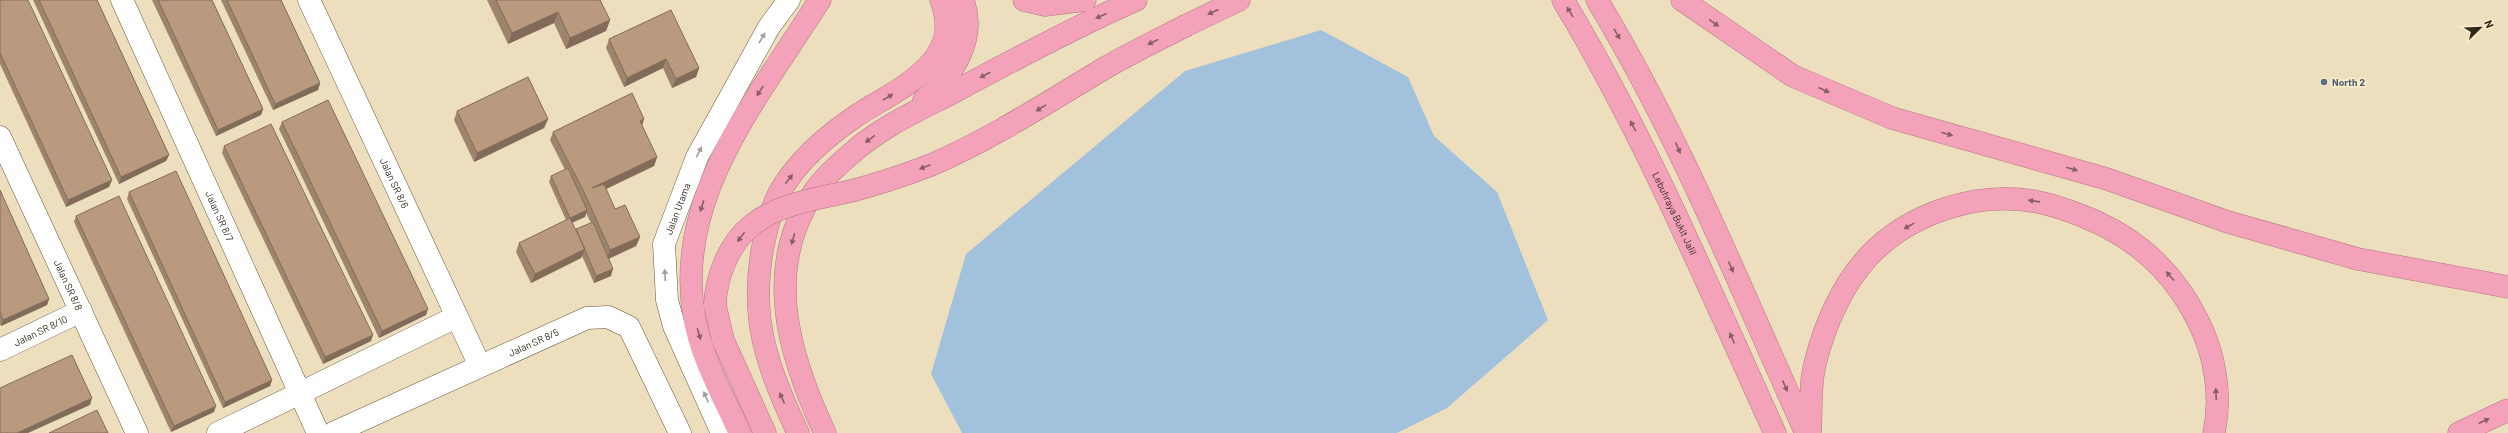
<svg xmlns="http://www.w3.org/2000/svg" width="2508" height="433" viewBox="0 0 2508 433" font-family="Barlow,sans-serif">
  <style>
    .water { fill: #a1c1dd }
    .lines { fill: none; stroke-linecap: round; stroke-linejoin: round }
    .minor-casing { stroke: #65593b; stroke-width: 23 }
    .highway-casing { stroke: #af7782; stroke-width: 23 }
    .minor { stroke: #fff; stroke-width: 22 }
    .highway { stroke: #f4a2ba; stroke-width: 22 }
    .highway-bridge-casing { stroke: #af7782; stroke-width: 23; stroke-linecap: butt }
    .highway-bridge { stroke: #f4a2ba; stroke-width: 22 }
    .wall { fill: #9f846d; fill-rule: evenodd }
    .shaded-wall { fill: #826c59 }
    .building { fill: #b99a7f; stroke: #826c59 }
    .oneway { fill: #875f63 }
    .oneway2 { fill: #a19e98 }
    .service-dot { fill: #5c6f8a; stroke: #faecc9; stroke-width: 1.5 }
    .labels { text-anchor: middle; stroke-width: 3.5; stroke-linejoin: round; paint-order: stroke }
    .service-label { font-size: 10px; font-weight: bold; fill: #4e5e75; stroke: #faecc9; text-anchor: start }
    .street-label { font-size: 10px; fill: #2e281b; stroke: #faecc9 }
  </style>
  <rect width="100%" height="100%" fill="#eddfbd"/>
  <path class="water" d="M1321 30 1408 77 1434 136 1497 192 1548 320 1447 408 1397 433H962L931 374 966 254 1185 71Z"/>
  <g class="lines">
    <defs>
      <g id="minor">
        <path id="s1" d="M122 0 318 433"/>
        <path id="s2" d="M309 0 480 366"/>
        <path id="s3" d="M0 137 137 433"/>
        <path id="s4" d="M0 350 81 311"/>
        <path d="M218 433 456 317"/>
        <path id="s5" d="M333 433 587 318 608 317 629 327 680 433"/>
        <path id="s6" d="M722 433 674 326 667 300 664 244 697 157 769 27 789 0"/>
      </g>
      <g id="highway">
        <path d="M1024 0 1045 5 1085 0"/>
        <path id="s7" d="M1563 0C1646 138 1708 286 1775 433"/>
        <path d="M1597 0C1680 137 1740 287 1806 433"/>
        <path d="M1682 0 1793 76 1892 118 2107 179 2228 222 2358 259 2508 287"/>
        <path d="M1187 25 1239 0"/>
        <path d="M924 100C953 75 977 40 963 0"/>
        <path d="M715 305 723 340 765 433"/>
        <path d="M740 433C723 396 700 355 694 315 679 224 724 146 772 73 788 49 804 24 820 0"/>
        <path d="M798 433C767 365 748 318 764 241 768 223 773 201 784 185 802 157 827 136 853 118 894 90 966 64 941 0"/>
        <path d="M825 433C789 356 762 269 814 192 823 178 839 164 852 153 881 127 917 111 952 93 1013 60 1073 28 1136 0"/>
        <path d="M1810 433C1812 409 1809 383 1816 360 1825 324 1843 284 1868 257 1909 213 1978 190 2038 202 2054 205 2070 211 2085 217 2135 237 2174 272 2198 321 2215 354 2222 396 2214 433"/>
        <path d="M2459 433 2508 410"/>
      </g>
    </defs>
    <use href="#minor" class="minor-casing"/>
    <use href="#highway" class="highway-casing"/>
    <use href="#minor" class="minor"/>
    <use href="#highway" class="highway"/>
    <defs>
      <path id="highway-bridge" d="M715 305C716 277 729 243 752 225 780 203 817 199 851 191 878 184 905 175 931 165 995 137 1046 103 1105 68 1132 52 1160 39 1187 25"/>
    </defs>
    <use href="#highway-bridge" class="highway-bridge-casing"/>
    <use href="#highway-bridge" class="highway-bridge"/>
  </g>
  <path class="wall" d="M0 0 112 180 109 187 66 207 0 64Z
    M33 0H97L169 155 166 161 119 184Z
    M152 0H212L263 109 261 115 216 136Z
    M221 0H281L320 83 318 90 273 110Z
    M487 0H600L610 20 606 31 566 49 554 23 508 44Z
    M609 39 699 68 696 77 672 88 663 68 624 87 606 48Z
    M457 111 548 119 544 128 474 162 454 120Z
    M644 119 642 126 657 157 654 166 606 189 615 209 640 237 636 246 609 259 611 276 594 283 582 256 581 258 531 283 516 252 519 243 566 220 549 182 551 176 565 170 550 140 553 132ZM586 213 591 223 576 229V231L572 223 585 217Z
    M282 122 426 315 379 338 279 129Z
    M224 146 371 341 323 364 222 153Z
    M0 190 49 299 47 305 1 326 0 324Z
    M129 192 272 380 270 386 223 408 127 199Z
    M76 216 214 412 171 432 74 222Z"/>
  <path class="shaded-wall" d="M558 12 554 23 508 44 512 33Z
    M610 20 606 31 566 49 570 38Z
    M666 59 663 68 624 87 627 78Z
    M699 68 696 77 672 88 676 79Z
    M320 83 318 90 273 110 275 104Z
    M263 109 261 115 216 136 218 130Z
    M548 119 544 128 474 162 477 153Z
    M644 119 641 128 640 121Z
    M169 155 166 161 119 184 121 177Z
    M657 157 654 166 589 197 592 188Z
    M112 180 109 187 66 207 68 200Z
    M587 210 585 217 568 224 570 218Z
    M640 237 636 246 607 259 610 250Z
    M585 249 581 258 531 283 535 274Z
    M613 269 611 276 594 283 596 276Z
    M49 299 47 305 1 326 3 320Z
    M428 309 426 315 379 338 382 331Z
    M373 335 371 341 323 364 325 357Z
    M272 380 270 386 223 408 225 402Z
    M92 398 90 405 28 433H17Z
    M216 406 214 412 171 432 174 426Z"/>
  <path class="building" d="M0 0H28L112 180 68 200 0 53Z
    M39 0H97L169 155 121 177Z
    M158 0H212L263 109 218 130Z
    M227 0H281L320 83 275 104Z
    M496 0H600L610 20 570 38 558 12 512 33Z
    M671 10 699 68 676 79 666 59 627 78 609 39Z
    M528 77 548 119 477 153 457 111Z
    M632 93 644 119 640 121 657 157 592 188 604 184 615 209 625 205 640 237 610 250 584 192 553 132Z
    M328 100 428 309 382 331 282 122Z
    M271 124 373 335 325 357 224 146Z
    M568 168 587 210 570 218 551 176Z
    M176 171 272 380 225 402 129 192Z
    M0 190 49 299 3 320 0 312Z
    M119 196 216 406 174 426 76 216Z
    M570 218 585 249 535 274 519 243Z
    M593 222 613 269 596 276 576 229Z
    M72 355 92 398 17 433H0V388Z
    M97 410 108 433H49Z"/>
  <defs><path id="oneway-solid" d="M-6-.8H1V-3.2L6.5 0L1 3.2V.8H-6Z"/></defs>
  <g class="oneway">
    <use href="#oneway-solid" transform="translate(1213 12) rotate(155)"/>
    <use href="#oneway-solid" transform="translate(1570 12) rotate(-121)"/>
    <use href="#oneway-solid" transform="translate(1101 16) rotate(156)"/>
    <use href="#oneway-solid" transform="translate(1714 23) rotate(36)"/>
    <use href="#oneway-solid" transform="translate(1617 34) rotate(60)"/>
    <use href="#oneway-solid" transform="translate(1153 42) rotate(154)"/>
    <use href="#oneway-solid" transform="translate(985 75) rotate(152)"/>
    <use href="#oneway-solid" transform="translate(1824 90) rotate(24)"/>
    <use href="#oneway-solid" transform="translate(760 91) rotate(123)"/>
    <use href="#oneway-solid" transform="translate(888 97) rotate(-31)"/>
    <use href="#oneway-solid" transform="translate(1041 108) rotate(148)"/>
    <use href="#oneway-solid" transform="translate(1633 126) rotate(-118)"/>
    <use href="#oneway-solid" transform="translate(1947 134) rotate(16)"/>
    <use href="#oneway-solid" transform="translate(870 139) rotate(143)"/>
    <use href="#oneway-solid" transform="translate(1678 148) rotate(66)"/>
    <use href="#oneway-solid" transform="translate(925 167) rotate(159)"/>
    <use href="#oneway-solid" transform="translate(2072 169) rotate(16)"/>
    <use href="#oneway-solid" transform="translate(789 179) rotate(-52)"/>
    <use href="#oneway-solid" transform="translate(2034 201) rotate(-172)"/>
    <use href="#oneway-solid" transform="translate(702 206) rotate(107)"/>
    <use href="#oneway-solid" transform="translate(1909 226) rotate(151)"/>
    <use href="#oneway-solid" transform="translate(741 237) rotate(126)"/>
    <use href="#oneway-solid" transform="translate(793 239) rotate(106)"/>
    <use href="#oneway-solid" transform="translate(1731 267) rotate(66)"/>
    <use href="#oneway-solid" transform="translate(2170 276) rotate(-131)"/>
    <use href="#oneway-solid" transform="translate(699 334) rotate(73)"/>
    <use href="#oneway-solid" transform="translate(1732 338) rotate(-114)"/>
    <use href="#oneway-solid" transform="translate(1785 386) rotate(66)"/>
    <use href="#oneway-solid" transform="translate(2216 394) rotate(-93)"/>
    <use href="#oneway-solid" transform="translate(782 398) rotate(-114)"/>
    <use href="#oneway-solid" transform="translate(2484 421) rotate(-25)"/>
  </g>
  <g class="oneway2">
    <use href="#oneway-solid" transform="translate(762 38) rotate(-60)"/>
    <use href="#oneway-solid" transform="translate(699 152) rotate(-63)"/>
    <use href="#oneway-solid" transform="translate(665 275) rotate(-93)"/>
    <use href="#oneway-solid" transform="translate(706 397) rotate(-114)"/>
  </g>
  <circle class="service-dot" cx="2324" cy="82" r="4"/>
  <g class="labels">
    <g class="service-label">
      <text x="2332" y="86">North 2</text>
    </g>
    <g class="street-label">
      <text dy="4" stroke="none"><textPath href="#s2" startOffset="202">Jalan SR 8/6</textPath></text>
      <text dy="4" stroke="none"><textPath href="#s6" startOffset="238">Jalan Utama</textPath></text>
      <text dy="4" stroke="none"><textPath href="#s7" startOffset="241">Lebuhraya Bukit Jalil</textPath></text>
      <text dy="4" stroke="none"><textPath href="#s1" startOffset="237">Jalan SR 8/7</textPath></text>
      <text dy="4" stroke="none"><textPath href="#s3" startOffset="163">Jalan SR 8/8</textPath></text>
      <text dy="4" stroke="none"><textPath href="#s4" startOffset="45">Jalan SR 8/10</textPath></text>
      <text dy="4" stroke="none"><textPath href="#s5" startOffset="220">Jalan SR 8/5</textPath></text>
    </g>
  </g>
  <g transform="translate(2480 28) rotate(67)" stroke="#faecc9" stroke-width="3" paint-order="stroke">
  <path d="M0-3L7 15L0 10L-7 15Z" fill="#2e281b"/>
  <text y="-6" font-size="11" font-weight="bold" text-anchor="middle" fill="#2e281b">N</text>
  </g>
</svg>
